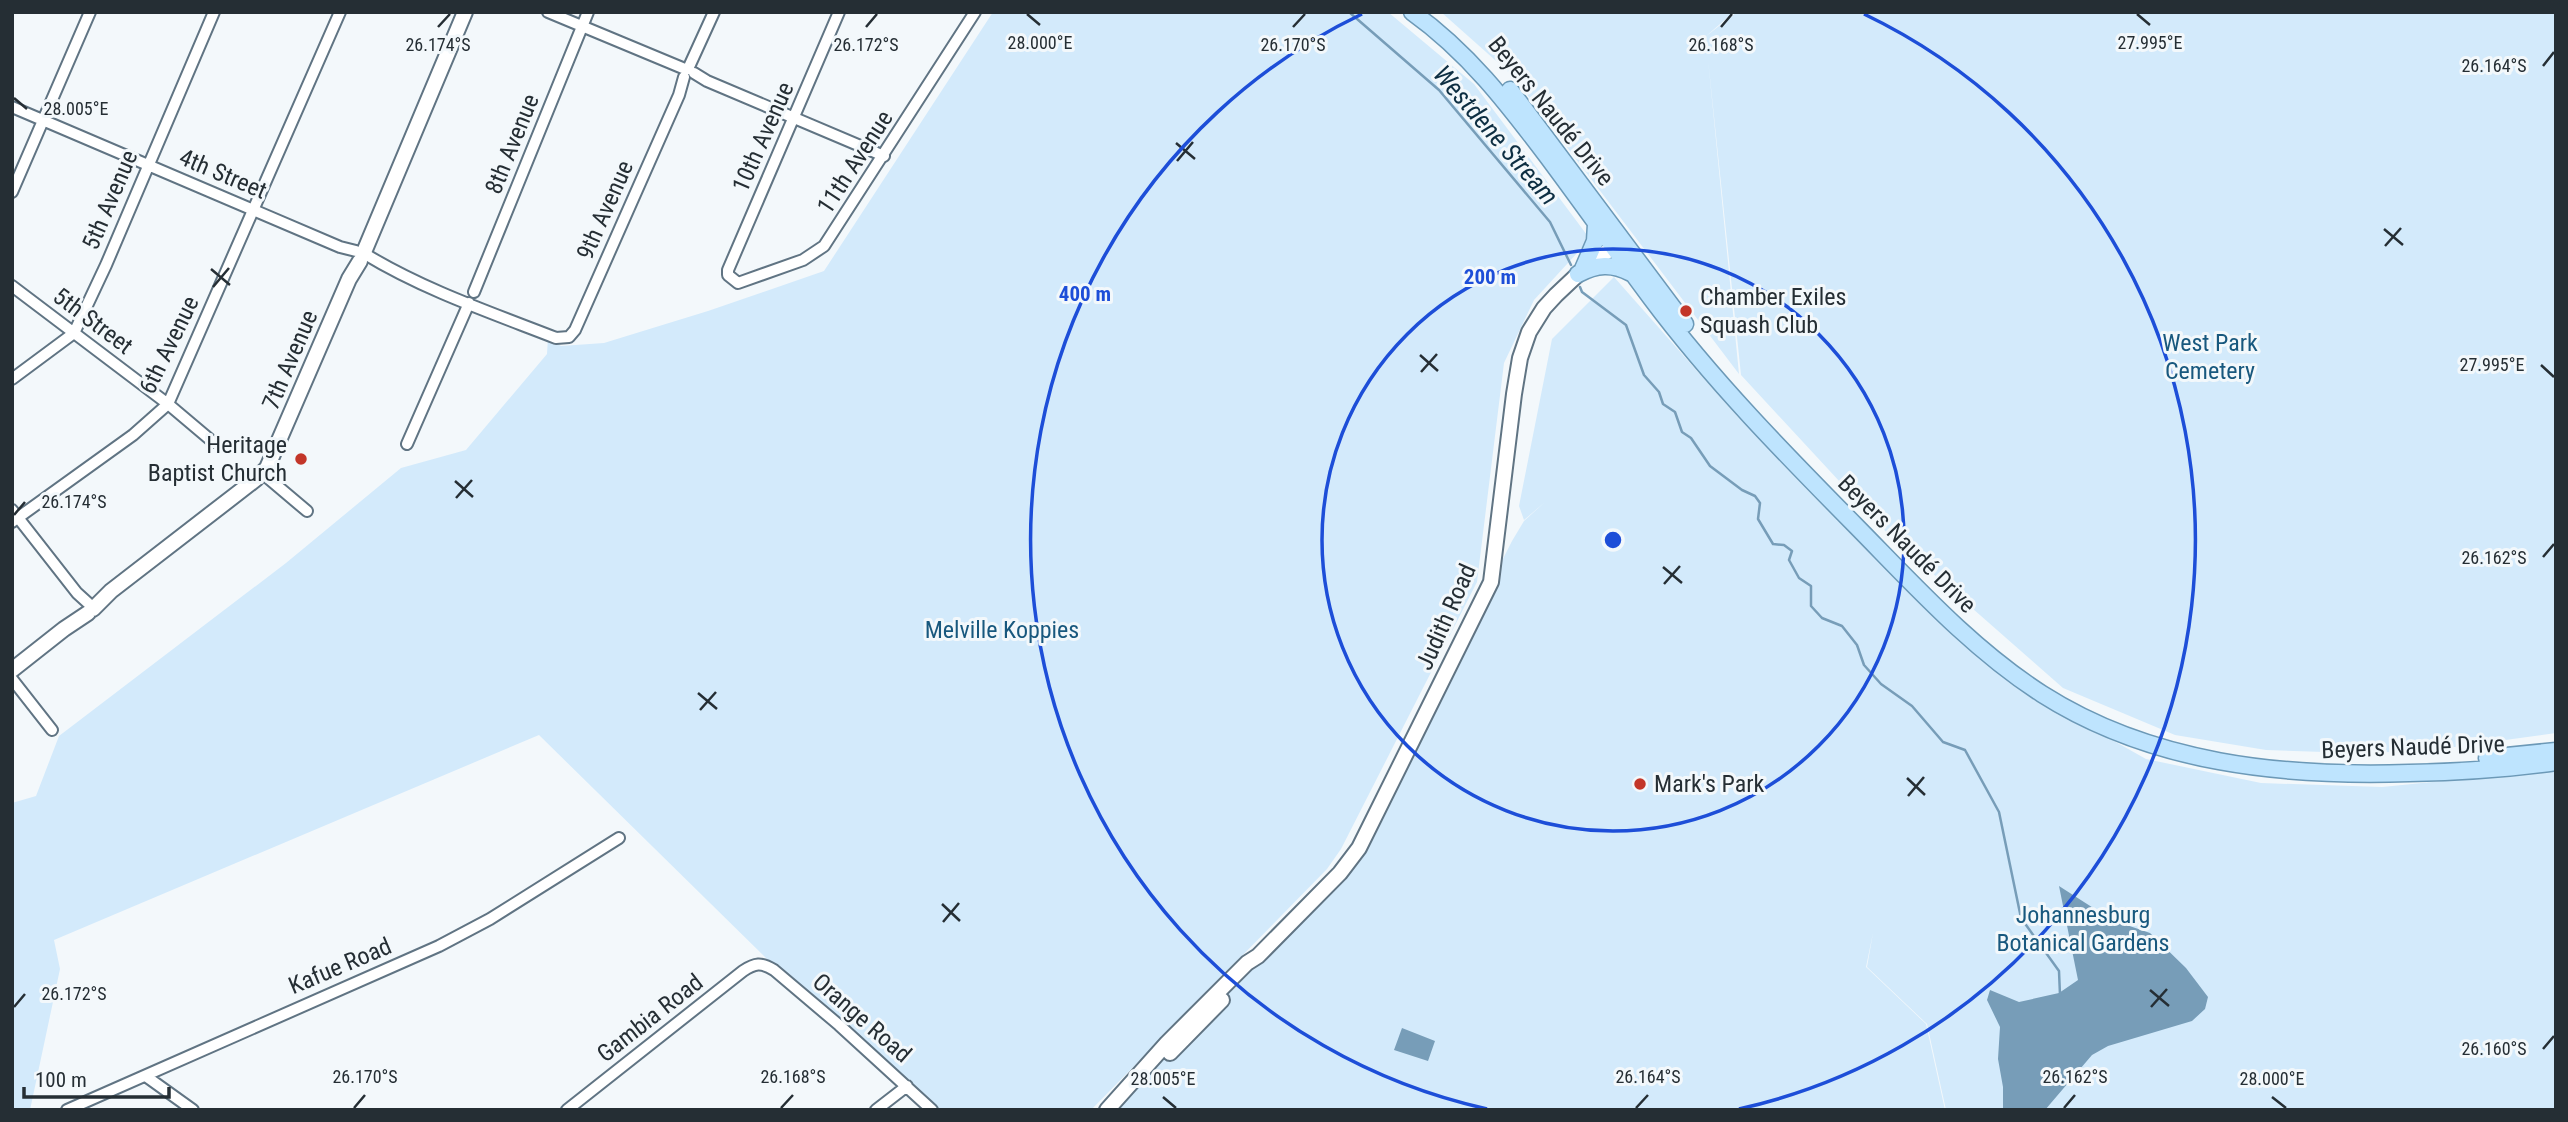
<svg xmlns="http://www.w3.org/2000/svg" width="2568" height="1122" viewBox="0 0 2568 1122" font-family="'Roboto Condensed',sans-serif">
  <style>
    .green { fill: #d3eafb }
    .water { fill: #779db8 }
    .lines { fill: none; stroke-linecap: round; stroke-linejoin: round }
    .stream { stroke: #779db8; stroke-width: 2.5 }
    .street-casing { stroke: #607483; stroke-width: 14 }
    .secondary-casing { stroke: #607483; stroke-width: 18 }
    .primary-casing { stroke: #6c99b7; stroke-width: 19 }
    .street { stroke: #fff; stroke-width: 10 }
    .secondary { stroke: #fff; stroke-width: 14 }
    .primary { stroke: #bee4fe; stroke-width: 16 }
    .ticks { fill: none; stroke: #252e34; stroke-width: 2.5 }
    .ring { fill: none; stroke: #1d4ed8; stroke-width: 3.5 }
    .poi-dot { fill: #c33629; stroke: #f3f8fb; stroke-width: 2.5 }
    .labels { text-anchor: middle; stroke-width: 6; stroke-linejoin: round; paint-order: stroke }
    .street-label { font-size: 24px; fill: #252e34; stroke: #f3f8fb }
    .poi-label { font-size: 24px; fill: #252e34; stroke: #f3f8fb; text-anchor: start }
    .park-label { font-size: 24px; fill: #18587e; stroke: #f3f8fb }
    .water-label { font-size: 26px; font-style: italic; fill: #0d2e42; stroke: #f3f8fb }
    .ticks-label { font-size: 18px; text-anchor: middle; fill: #252e34; stroke: #f3f8fb; stroke-width: 6; stroke-linejoin: round; paint-order: stroke }
    .centre { fill: #1d4ed8; stroke: #f3f8fb; stroke-width: 3.5 }
    .ring-label { font-size: 21px; text-anchor: middle; font-weight: bold; fill: #1d4ed8; stroke: #f3f8fb; stroke-width: 6; stroke-linejoin: round; paint-order: stroke }
  </style>
  <rect width="100%" height="100%" fill="#f3f8fb"/>
  <path class="green" d="M993 12H1388L1474 84 1590 239 1534 300 1504 363 1477 582 1341 849 1327 869 1091 1110H937L769 961 539 735 54 940 60 969 30 1110H12V803L36 796 59 736 286 563 401 468 466 450 547 354 548 338 561 346 604 343 708 311 824 271Z
    M1441 12H1734L1705 37 1737 12H2556V733L2425 751 2355 753 2266 750 2175 735 2063 688 1890 536 1741 375 1708 59 1739 374 1513 76Z
    M1614 277 1736 415 1955 635 2057 709 2146 759 2261 783 2382 787 2503 775 2508 777 2556 767V1110H1946L1927 1024 1867 967 1873 933 1866 967 1926 1024 1945 1110H1096L1360 842 1512 541 1524 521 1545 502 1524 520 1519 506 1552 339Z"/>
  <path class="water" d="M2059 886 2112 920 2150 933 2186 968 2208 997 2205 1009 2192 1021 2108 1046 2092 1055 2045 1110H2003V1087L1998 1059 2000 1027 1987 1000 1990 990 2019 1002 2059 993 2078 980Z
    M1402 1028 1435 1041 1428 1061 1394 1050Z"/>
  <g class="lines">
    <path class="stream" d="M1349 12 1439 90 1550 222 1571 265
      M1580 287 1582 292 1626 325 1644 375 1659 392 1663 404 1675 412 1682 432 1691 438 1710 466 1742 490 1755 496 1760 503 1758 519 1773 544 1784 545 1792 551 1789 560 1799 578 1811 586V606L1822 618 1842 626 1857 645 1864 665 1881 684 1912 706 1943 742 1965 750 1999 812 2021 918 2059 971 2060 995"/>
    <defs>
      <path id="street" d="M548 12 685 69
        M839 12 728 270V275L738 283 803 260 824 246 975 12
        M688 69 714 12
        M694 73 707 81 884 156
        M12 107 340 247 356 251
        M12 192 90 12
        M365 254C424 290 492 313 556 338L569 337 575 330 679 95 684 77
        M12 286 168 404 213 442
        M474 292 588 12
        M12 379 74 333 106 265 214 12
        M407 444 469 303
        M262 473 307 511
        M12 510 77 593 88 603
        M12 522 133 435 168 404 340 12
        M12 679 52 730
        M147 1077 193 1110
        M67 1110 439 946 490 919 619 838
        M567 1110 743 971C755 963 761 962 774 970L839 1025 932 1110
        M876 1110 907 1086"/>
      <path id="secondary" d="M364 252 465 12
        M93 609 111 591 256 479 267 468 349 279 360 261
        M12 670 64 629 88 613
        M1170 1053 1222 1000
        M1107 1110 1167 1043 1247 963 1258 956 1340 873 1359 848 1491 582 1514 394 1520 358 1529 332 1544 308 1556 295 1591 262 1622 242"/>
      <path id="primary" d="M1412 12C1468 52 1507 103 1547 156 1582 203 1616 251 1651 298 1713 381 1785 454 1857 527 1915 586 1972 649 2042 694 2152 764 2283 777 2409 773 2458 772 2507 769 2556 762
        M1510 90 1685 324
        M1583 269 1595 241 1596 224
        M1578 274C1597 264 1612 263 1631 273
        M2487 758 2556 751"/>
    </defs>
    <use href="#street" class="street-casing"/>
    <use href="#secondary" class="secondary-casing"/>
    <use href="#primary" class="primary-casing"/>
    <use href="#street" class="street"/>
    <use href="#secondary" class="secondary"/>
    <use href="#primary" class="primary"/>
  </g>
  <path class="ticks" d="M1027 14 1040 25M2137 14 2150 25M438 27 450 14M866 27 877 14M1293 27 1305 14M1721 27 1732 14M2543 66 2554 52M14 98 27 109M1176 143 1195 159M1177 161 1193 142M2384 229 2403 245M2385 246 2401 228M211 269 230 285M213 287 229 268M1420 355 1438 371M2541 365 2554 377M1421 372 1437 354M455 481 473 497M456 498 472 480M14 515 25 502M2543 557 2554 544M1663 567 1682 583M1664 584 1680 566M698 693 717 709M700 710 716 692M1907 778 1925 795M1908 796 1924 777M942 904 960 921M943 922 959 903M2150 990 2169 1006M14 1007 25 994M2151 1007 2167 989M2543 1049 2554 1036M1163 1097 1176 1108M2272 1097 2286 1108M354 1108 365 1095M781 1108 793 1095M1636 1108 1648 1095M2064 1108 2075 1095"/>
  <g class="ring">
    <circle cx="1613" cy="540" r="291"/>
    <path d="M1487 1109A583 583 0 0 1 1362 14M1864 14A583 583 0 0 1 1739 1109"/>
  </g>
  <g class="poi-dot">
    <circle cx="1686" cy="311" r="7"/>
    <circle cx="301" cy="459" r="7"/>
    <circle cx="1640" cy="784" r="7"/>
  </g>
  <g class="labels">
    <g class="street-label">
      <text transform="translate(1551 111) rotate(51)" y="8">Beyers Naudé Drive</text>
      <text transform="translate(763 137) rotate(-66)" y="8">10th Avenue</text>
      <text transform="translate(512 144) rotate(-68)" y="8">8th Avenue</text>
      <text transform="translate(855 162) rotate(-57)" y="8">11th Avenue</text>
      <text transform="translate(223 174) rotate(23)" y="8">4th Street</text>
      <text transform="translate(110 200) rotate(-67)" y="8">5th Avenue</text>
      <text transform="translate(605 210) rotate(-66)" y="8">9th Avenue</text>
      <text transform="translate(93 321) rotate(37)" y="8">5th Street</text>
      <text transform="translate(169 345) rotate(-64)" y="8">6th Avenue</text>
      <text transform="translate(290 360) rotate(-67)" y="8">7th Avenue</text>
      <text transform="translate(1907 544) rotate(45)" y="8">Beyers Naudé Drive</text>
      <text transform="translate(1446 617) rotate(-66)" y="8">Judith Road</text>
      <text transform="translate(2413 747) rotate(-2)" y="8">Beyers Naudé Drive</text>
      <text transform="translate(340 966) rotate(-23)" y="8">Kafue Road</text>
      <text transform="translate(650 1018) rotate(-38)" y="8">Gambia Road</text>
      <text transform="translate(862 1018) rotate(41)" y="8">Orange Road</text>
    </g>
    <g class="poi-label">
      <text x="1700" y="305">Chamber Exiles<tspan x="1700" dy="28">Squash Club</tspan></text>
      <text x="287" y="453" text-anchor="end">Heritage<tspan x="287" dy="28">Baptist Church</tspan></text>
      <text x="1654" y="792">Mark's Park</text>
    </g>
    <g class="park-label">
      <text x="2210" y="351">West Park<tspan x="2210" dy="28">Cemetery</tspan></text>
      <text x="1002" y="638">Melville Koppies</text>
      <text x="2083" y="923">Johannesburg<tspan x="2083" dy="28">Botanical Gardens</tspan></text>
    </g>
    <g class="water-label">
      <text transform="translate(1496 135) rotate(49)" y="9">Westdene Stream</text>
    </g>
  </g>
  <g class="ticks-label">
    <text x="1040" y="49">28.000°E</text>
    <text x="2150" y="49">27.995°E</text>
    <text x="438" y="51">26.174°S</text>
    <text x="866" y="51">26.172°S</text>
    <text x="1293" y="51">26.170°S</text>
    <text x="1721" y="51">26.168°S</text>
    <text x="2494" y="72">26.164°S</text>
    <text x="76" y="115">28.005°E</text>
    <text x="2492" y="371">27.995°E</text>
    <text x="74" y="508">26.174°S</text>
    <text x="2494" y="564">26.162°S</text>
    <text x="74" y="1000">26.172°S</text>
    <text x="2494" y="1055">26.160°S</text>
    <text x="365" y="1083">26.170°S</text>
    <text x="793" y="1083">26.168°S</text>
    <text x="1648" y="1083">26.164°S</text>
    <text x="2075" y="1083">26.162°S</text>
    <text x="1163" y="1085">28.005°E</text>
    <text x="2272" y="1085">28.000°E</text>
  </g>
  <circle cx="1613" cy="540" r="10" class="centre"/>
  <g class="ring-label">
    <text x="1490" y="284">200 m</text>
    <text x="1085" y="301">400 m</text>
  </g>
  <rect width="2568" height="1122" fill="none" stroke="#252e34" stroke-width="28"/>
  <path d="M24 1087v10h145v-10" fill="none" stroke="#252e34" stroke-width="3.5"/>
  <text x="35" y="1087" font-size="21" fill="#252e34" stroke="#f3f8fb" stroke-width="5" paint-order="stroke">100 m</text>
</svg>
